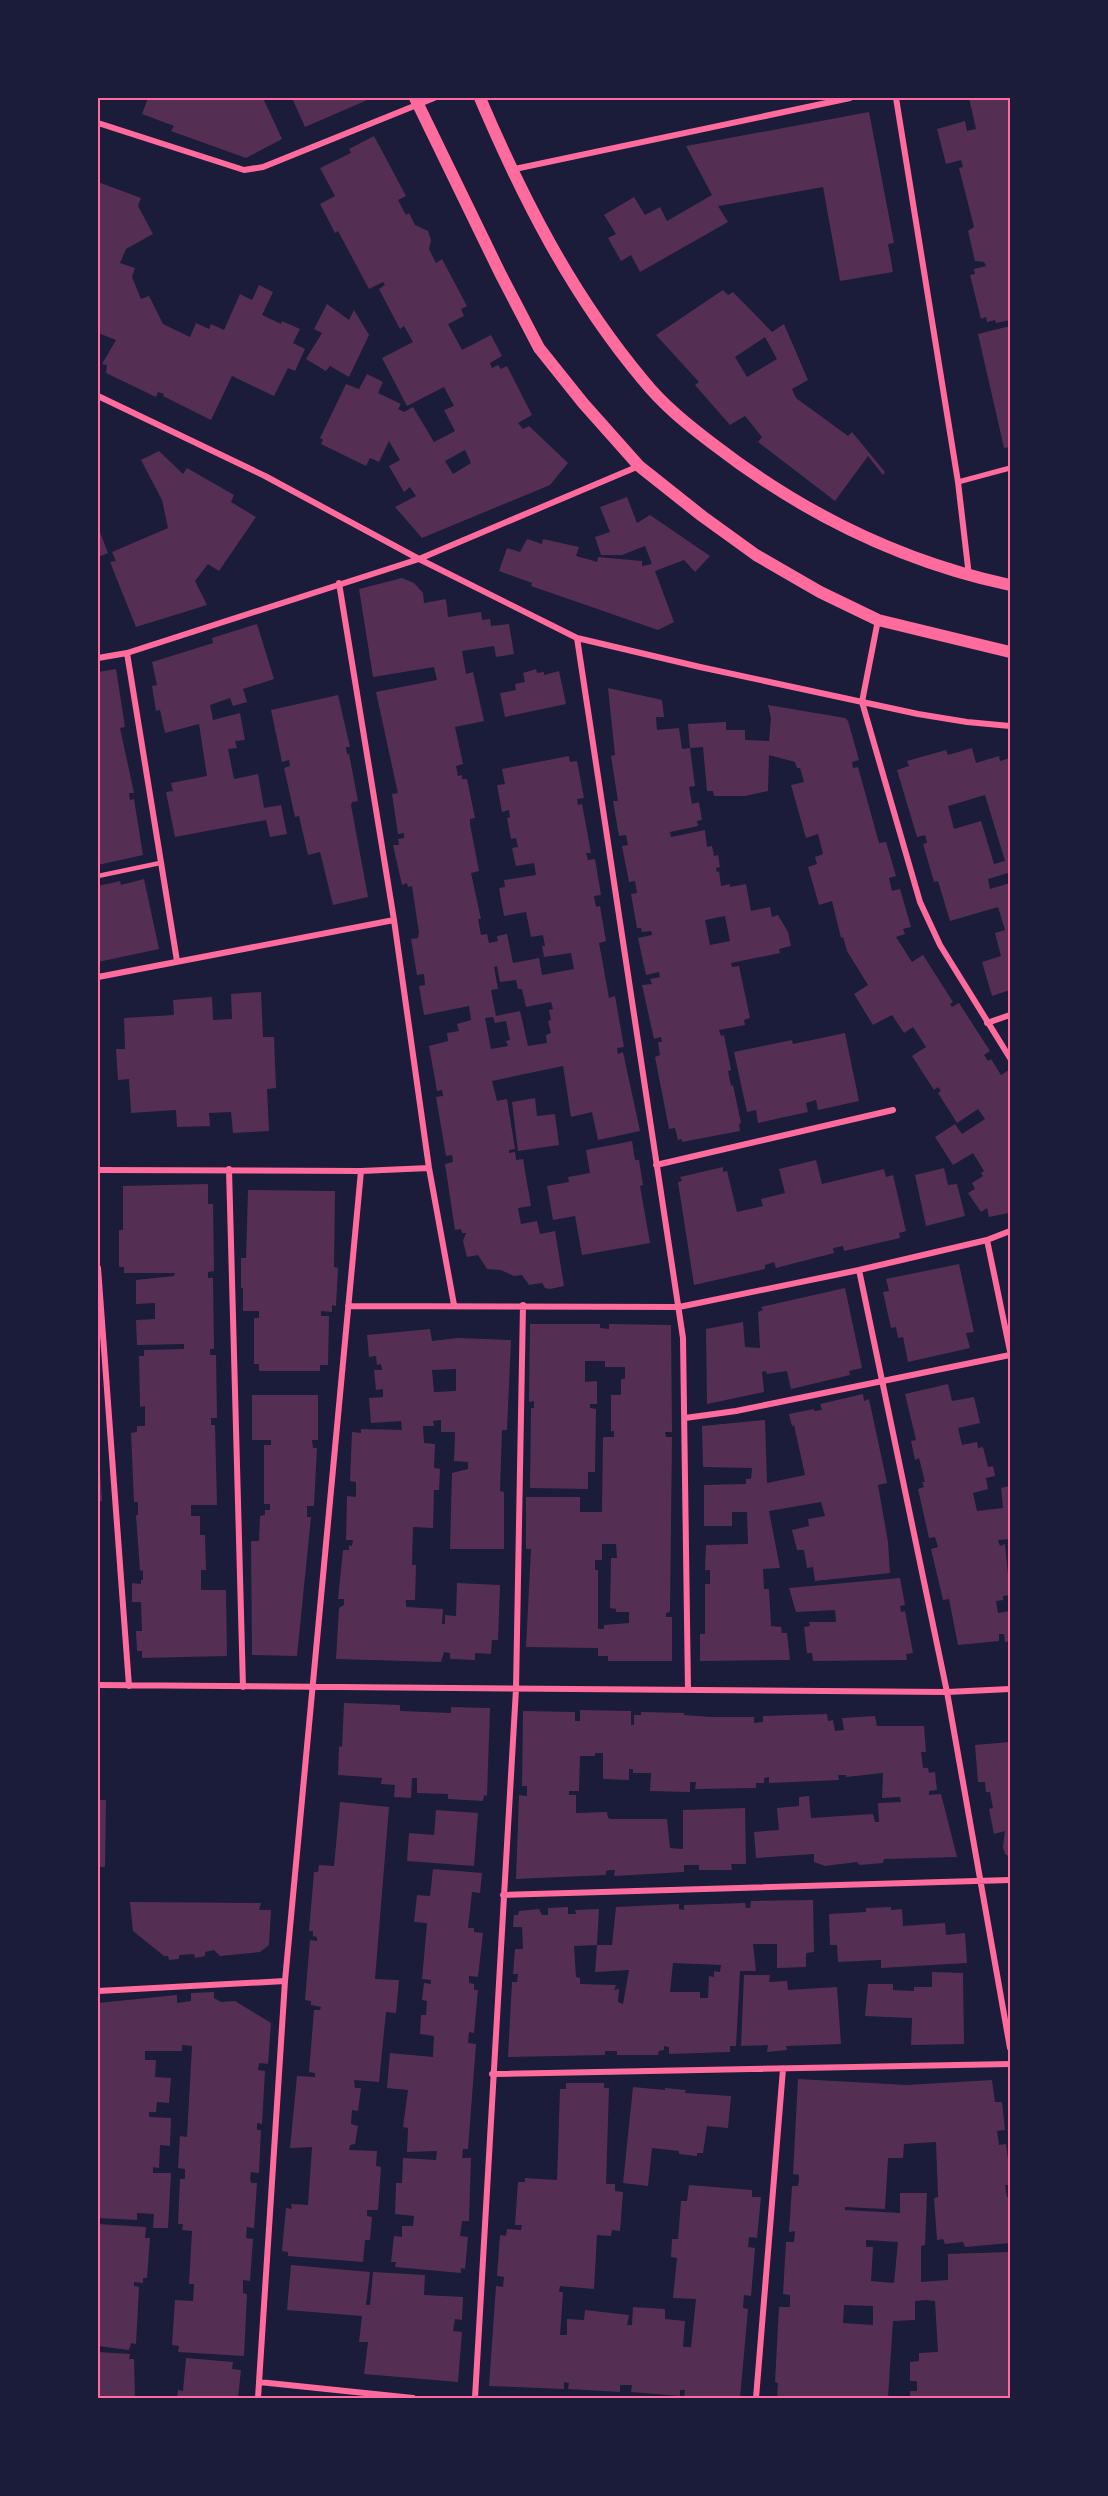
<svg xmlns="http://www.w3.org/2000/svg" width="1108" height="2496" viewBox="0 0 1108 2496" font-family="Rubik,sans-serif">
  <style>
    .building { fill: #542f53; fill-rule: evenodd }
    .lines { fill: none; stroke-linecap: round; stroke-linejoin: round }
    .service { stroke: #ff6b9d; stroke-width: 4.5 }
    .pedestrian { stroke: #ff6b9d; stroke-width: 5 }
    .minor { stroke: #ff6b9d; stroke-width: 6 }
    .secondary { stroke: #ff6b9d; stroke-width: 12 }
    .neatline { fill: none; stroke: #ff6b9d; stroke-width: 2 }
  </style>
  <rect width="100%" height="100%" fill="#1b1b3a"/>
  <path class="building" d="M148 98H263L282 139 246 158 171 131 174 126 142 114Z
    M292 98H372L305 127Z
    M969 98H1010V320L996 323 995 320 987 322 986 317 981 319 970 275 975 274 974 269 986 266 984 262 975 261 968 231 974 227 959 168 963 167 961 160 946 164 937 129 965 121 967 131 976 129Z
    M869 112 894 243 888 244 893 272 840 281 823 187 718 206 728 222 640 272 631 255 621 261 608 238 616 234 604 215 634 197 645 215 660 207 667 221 712 195 686 146Z
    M374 136 406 196 398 200 406 215 409 213 415 225 428 231 431 240 429 249 436 263 442 259 467 306 461 309 464 316 448 324 462 350 491 335 502 356 490 363 492 368 498 365 501 369 507 366 532 415 518 423 523 429 529 426 568 463 550 485 422 538 395 507 416 496 410 487 404 492 389 466 400 460 389 441 379 462 370 458 366 466 321 444 323 440 320 438 346 384 359 389 367 374 383 382 378 393 401 404 398 409 404 412 413 407 434 442 455 431 444 410 454 406 444 387 407 406 382 358 413 342 404 326 400 329 379 289 385 285 383 282 369 289 338 231 335 233 320 204 335 196 320 168 351 153 349 149ZM465 450 471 463 453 474 445 461Z
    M98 182 141 198 138 206 153 234 126 249 120 263 135 268 132 277 141 299 149 296 163 324 190 337 196 323 209 329 211 324 224 330 240 294 252 300 259 285 273 292 262 315 281 324 282 321 300 329 293 343 305 349 295 371 288 368 274 396 232 376 211 420 163 396 164 394 158 392 156 397 106 373 107 365 102 364 116 340 98 333Z
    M723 290 728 295 733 292 772 332 784 324 808 380 792 389 796 398 848 436 852 432 885 472 883 475 868 456 835 501 758 442 762 437 745 416 730 425 695 385 699 382 656 335ZM765 337 777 359 747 377 735 357Z
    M327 304 349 320 354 310 369 335 349 377 330 366 326 371 306 359 322 333 314 329Z
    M1010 326V447L1004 448 978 334Z
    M159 451 183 474 187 468 234 495 231 502 256 517 219 571 208 564 195 581 207 605 136 627 110 562 116 561 112 552 168 528 162 500 141 460Z
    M627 497 637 523 650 515 710 556 695 572 684 560 655 571 674 622 658 630 531 586 532 583 499 571 507 548 520 552 527 539 542 544 543 539 579 547 576 556 594 561 597 562 598 557 642 561V566L652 564 645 546 622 555H601L595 537 610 532 600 507Z
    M98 527 108 553 98 557Z
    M402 578 414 583 423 593 424 603 446 599 448 617 481 612 482 620 490 619 491 626 509 624 514 654 496 657 494 646 462 651 466 674 473 672 484 721 455 727 463 764 456 766 458 776 462 775V779H467L475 818 470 819V824L479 871 471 873 481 919H478L481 935 487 934 489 943 498 941 497 936 507 934 513 963 539 958 542 975 574 969 571 953 544 957 542 946H545L543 935 531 937 526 912 504 916 499 888 505 887 504 880 536 875 534 863 516 866 512 848 518 847 516 838 511 839 507 818 510 817 509 810 502 812 497 785 505 784 502 769 569 756 570 762 577 761 584 798 577 799 578 805 582 804 591 853H586L588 860 595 859 601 895 594 896 596 907 600 906 606 941 599 943 600 948 609 998 615 996 624 1047 617 1048 618 1054 623 1052 640 1131 598 1140 592 1112 571 1117 563 1066 492 1081 497 1101 507 1099 515 1149 509 1150V1153L515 1152 516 1160 523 1159 531 1206 518 1208 521 1224 537 1221 540 1234 555 1231 564 1286 550 1289 545 1288 542 1283 529 1285 522 1275 514 1276 501 1270 487 1269 478 1255 467 1257 463 1241 466 1233H462L461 1229 455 1230 445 1164 453 1162 452 1155 446 1156 436 1097 443 1096 442 1090 437 1091 429 1046 448 1041 447 1033 459 1031 457 1024 471 1020 469 1006 424 1015 419 986 425 985 424 974 417 975 411 939 418 938 419 933 412 886 408 887 407 883 402 885 393 845H399L398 839 404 838V833L398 834 392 794 398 793 397 789 376 692 437 680 434 667 373 677 359 589ZM497 966 500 982 516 980 518 989H522L526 1007 551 1002 553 1009 549 1010 551 1020 548 1021 551 1033 546 1035 547 1043 528 1046 520 1011 496 1016 491 990 498 989 494 967ZM493 1017 495 1023 506 1021 510 1040 506 1041 508 1046 491 1049 485 1018Z
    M257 624 274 679 243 689 247 702 233 706 230 698 210 705 213 720 240 713 245 740 235 741 237 748 228 749 234 779 258 774 264 808 281 805 287 834 270 837 266 820 175 837 166 792 173 791 171 783 207 776 199 724 165 733 160 710 156 711 152 686 157 685 152 662 213 643 212 638Z
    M116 669 125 727 120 728 134 793H129L130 800 134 799 143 855 98 865V672Z
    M536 669 537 673 544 672V675L559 671 566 704 505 717 500 693 516 690 515 684 525 682 523 673Z
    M608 688 662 700 664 717H656L657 730 679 728 682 749 690 748 695 786 689 787 692 804 699 802 702 820 697 821 698 826 670 832 671 837 705 830 707 847 712 846 714 856 718 855 720 867 716 868 717 872 719 871 721 886 730 884V887L746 884 751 911 770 907 772 917 778 915 788 932 791 946 779 949 780 953 731 963 732 967 739 966 750 1018 744 1020 745 1025 719 1030 721 1036 724 1035 731 1070 728 1071 731 1086 733 1085 741 1123 739 1124 740 1131 682 1142V1139L678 1140 675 1128 669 1129 655 1057 660 1055 658 1042H662L661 1037 654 1039 642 985 652 984 650 979 660 977 659 972 646 975 638 938 652 935 651 931 642 932 641 928H637L631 894 637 893 635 881 629 882 622 846 628 845 626 835 619 836 613 801H618L611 756 615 755ZM725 916 730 941 710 945 705 920Z
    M338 695 350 747H346L347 754H349L358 801 352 802 351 805 368 897 333 905 320 852 308 855 299 816 295 817 284 768 290 766 289 760 282 762 271 710Z
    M768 705 845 718 848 721 859 760 852 762 853 768 858 767 879 843 886 842 896 876 889 878 892 891 900 889 911 927 903 929 905 934 896 937 912 962 923 955 953 1002 950 1004 952 1007 959 1003 990 1051 984 1055 988 1061 991 1059 1001 1075 1009 1070 1010 1072 1009 1213 989 1217 987 1208 981 1212 968 1193 975 1189 972 1183 983 1176 981 1173 984 1171 973 1153 953 1165 935 1137 955 1124 962 1134 985 1119 978 1109 957 1123 938 1093 941 1091 938 1087 934 1090 912 1056 926 1047 913 1027 904 1033 892 1015 873 1025 854 994 868 985 847 951 843 937 841 938 832 901 819 905 808 867 817 864 815 857 823 854 818 834 806 838 791 785 804 782 800 768H797L795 762 769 755 768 791 745 796H714L713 791H707L703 747 690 748 688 724 726 722V730H745V740L769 741 771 718Z
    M972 748 976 763 999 756 1000 761 1010 758V879L1008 873 988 879 990 889 1010 883V990L992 996 982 962 1001 956 995 933 1005 930 998 907 950 921 938 881 934 882 923 844 927 843 926 838 925 835 917 837 897 770 909 766 907 761 946 750 948 755ZM985 795 1005 861 994 864 981 821 954 829 948 806Z
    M144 879 159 949 98 962V886L120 881 121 885Z
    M261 992 263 1037H274L276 1088 267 1089 269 1131 233 1133 231 1112 209 1113 210 1126 177 1127 176 1110 131 1113 129 1079 118 1080 116 1049H125L124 1018 174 1015 173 1000 212 997 213 1020 232 1019 231 994Z
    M845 1033 859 1101 818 1110 816 1100 806 1103 808 1112 758 1123 756 1110 747 1112 734 1052 792 1040 793 1044Z
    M535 1098 537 1116 555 1114 559 1145 518 1151 512 1102Z
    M632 1141 635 1160H639L643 1185 640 1186 650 1243 582 1255 575 1216 553 1220 547 1186 569 1182 568 1177 590 1173 586 1150Z
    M816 1160 822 1184 884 1169 886 1177 893 1175 906 1231 899 1233 900 1238 844 1251 843 1246 833 1248 834 1253 776 1268 774 1262 765 1265V1269L694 1285 678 1182 682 1181 680 1177 723 1167V1172L727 1171 737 1212 763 1206 761 1199 785 1193 779 1169Z
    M944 1168 948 1185 957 1184 965 1216 926 1226 915 1175Z
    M208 1184V1204H213L214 1271 208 1272V1278H213L214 1349H210V1355H216L217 1418H211V1425H215L217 1505H191V1516H200V1535H205L206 1570H201V1590H226L227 1656 142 1658V1651H137L136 1631H142L141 1602H132V1583L141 1584V1580H143V1570L140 1571 136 1515H138V1502H134L131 1433 137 1432V1426H145V1406L140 1407 139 1356H144V1350L184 1349V1344L137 1345 136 1320 155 1319V1303L136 1304V1280L174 1276 175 1273H124V1267H119V1230H123V1186Z
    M248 1190 335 1191 334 1267 338 1268 336 1306 332 1305V1312L321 1311V1316H329L328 1365H320V1371H259V1364H254V1318H259V1311H243V1288H241V1258H246Z
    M959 1264 974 1332 966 1333 970 1348 908 1362 903 1337 898 1338 896 1327 891 1328 883 1292 889 1291 886 1279Z
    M845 1288 862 1368 849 1371 850 1375 791 1389 787 1371 767 1374 766 1371 762 1372 764 1392 707 1404 706 1329 743 1322 745 1347 760 1348 758 1312 763 1310 761 1307Z
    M530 1324H600V1328L609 1329V1324L671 1325 672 1432H665L666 1437H672L670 1612 666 1613V1617H672V1661H608V1656H598V1648L526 1647 531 1549H526V1497H580V1512H602L603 1437H614V1431H611V1395H621V1379H625V1367H605V1361H585V1382L597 1381V1404H590V1408L596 1409 595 1472H588V1489L530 1488 531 1408H534V1401L529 1402ZM602 1544H616L617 1558H611L610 1608 616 1609V1612H629V1623L604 1625V1629H598V1570H595V1560H602Z
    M430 1329 432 1341 458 1338 511 1340 507 1430H502L500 1491 504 1492V1549H450L452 1473 468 1469V1462L454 1461 455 1432H441V1420L433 1421 434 1426H423L424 1443 435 1444 434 1468 440 1469 439 1490H434L433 1528 413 1527 412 1565H416L415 1600H406V1607L443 1609 442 1624H445V1615L456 1616 457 1583 500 1585 498 1640H492L491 1654 475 1653V1660L450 1659V1653L444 1652 441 1662 336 1659 339 1608 344 1605V1599H338L343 1550H349V1545L352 1546 353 1540H346L347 1496 356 1497V1482L350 1481 352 1432 361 1433V1429L402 1430 401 1421 371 1423 369 1398 383 1397V1389L376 1390 374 1370H382L381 1364 377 1365 376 1356 369 1357 367 1335ZM456 1369V1391L434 1392 432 1370Z
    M948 1384 952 1401 974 1397 980 1423 958 1428 962 1445 977 1442 978 1448 983 1447 988 1467 993 1466 995 1476 986 1478 988 1489 973 1493 977 1511 1003 1508 1001 1488 1010 1486V1539L998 1540 1000 1546 1005 1544 1010 1595 1003 1596V1600L996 1601 998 1613 1010 1611V1641L1005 1642 1004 1634H999V1641L958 1645 949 1599 943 1600 931 1549 938 1547 935 1537 929 1538 918 1489 924 1487 922 1482H925L919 1458 915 1460 911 1441 916 1440 905 1394Z
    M863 1394 864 1401 869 1399 887 1483 878 1485 888 1542 890 1573 815 1581 813 1567 807 1568 804 1550H797L792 1530 809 1526 808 1519 825 1516 821 1502 769 1511 780 1568 763 1569 764 1589H769L771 1626 781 1627 782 1633H787L790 1660 700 1661V1634H705V1584H710V1570H705L706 1545 748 1544 747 1512H732V1526H704V1485L746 1484V1479H751L752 1468 703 1467 702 1426 765 1420 767 1483 805 1475 794 1425 792 1426 789 1414 814 1409V1411L822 1410 820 1404Z
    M252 1395H318V1440H312L313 1448H317L314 1506H307V1517H311L297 1656 252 1655 251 1541H259L260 1516 265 1515V1510H270V1504H264V1445H271V1440H252Z
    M98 1451H99L102 1501 98 1502Z
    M900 1578 905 1605 900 1606 901 1612 905 1611 913 1653 906 1654 907 1660 813 1661 812 1653H807L804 1627 810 1626 809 1622H836L835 1610 796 1612 789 1588Z
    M344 1703 400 1705V1711L451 1713V1707L490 1708 487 1796 484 1795 483 1801 448 1799V1794L417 1793V1778H412L411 1798 394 1797 395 1785 381 1784 382 1778 338 1775 339 1746 342 1747Z
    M580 1710 631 1711V1725H634V1715H641V1712L684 1713V1715L711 1717H754V1723L763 1722V1716L827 1714 828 1721 833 1720 835 1731 844 1730 842 1718 875 1716 877 1726H924L926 1752H921L923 1768H928L929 1773 935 1772 937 1790 929 1791V1795L941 1794 957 1857 884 1859 883 1863 860 1865 857 1862 825 1866 814 1862V1854L756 1858 754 1832 779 1830 777 1808 799 1806V1797L809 1796 811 1818 873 1814 875 1822H879L878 1803 901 1802 900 1797 882 1798 883 1773 846 1777V1775H838L839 1780 769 1783V1777L764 1778V1783H756V1788L695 1789 696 1782H690V1792L650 1791 651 1773H633V1769H629V1780L603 1779V1753H595V1756H580L579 1791H569V1795H576V1813L607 1812 608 1818 611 1819H667L670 1848 683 1849V1810L745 1808 746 1864H731L732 1870H699V1865H684V1872L614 1876 615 1870H610L606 1871V1875L516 1879 519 1795 527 1796V1786H522L523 1711 575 1712V1721H580Z
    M1010 1742V1857L1005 1854 1003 1847 1005 1831 994 1834 989 1809 993 1808 990 1792H986L985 1782H978L975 1745Z
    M98 1800H106L105 1867H98Z
    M340 1802 389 1807 375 1979 399 1980 396 2013 386 2012 379 2082 354 2080 355 2088H361L358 2111 352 2110 351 2124 358 2126 355 2144 350 2145 349 2150 377 2151 376 2166 381 2167 378 2210H367V2216L372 2217 370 2240H365L363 2262 288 2256V2252L282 2251 286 2208 292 2209 291 2204 308 2205 312 2147 290 2148 297 2076 315 2077V2073L309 2072 314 2010H320L321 2007 311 2005V2001L305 2000 310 1940 317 1941V1937L313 1936V1931H309L314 1872H318L319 1865 334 1866Z
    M436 1810 478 1813 474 1866 407 1861 409 1833 434 1835Z
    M433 1869 482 1873 480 1893 472 1892 468 1928H474V1932L483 1933 478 1977 469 1976V1983L474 1984V1990H478L474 2033 469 2032 468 2043 476 2044 468 2149H463L462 2158H471L469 2221H462L460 2236 468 2237 465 2269 461 2268V2273L395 2267 396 2262H391L394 2236 402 2237V2226H413L414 2216 395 2214 396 2183H402L403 2158 436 2160 437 2151 407 2152 408 2128 403 2127 408 2090 387 2088 390 2053 433 2057 434 2036 420 2034 421 2015H426L427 2001 422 2000 424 1983 431 1984V1980L422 1979 427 1923 414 1922 417 1895 430 1896Z
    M813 1900 814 1952 806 1953V1967L777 1968V1944H753L756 1971H740L736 2046H730V2052L669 2054V2047L664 2046V2050L659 2051 658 2055H617V2051H605V2055L508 2057 512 1982H517L518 1974H513L515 1949H523L522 1927H513L514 1915H518L519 1911 539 1909 542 1915H548V1908L568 1907V1914H576L575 1910 599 1909 597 1945H612L616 1907 679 1904V1909L684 1910V1905L745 1903 746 1908H750L751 1901ZM597 1945 595 1972 629 1970 623 2004 618 2002 619 1989 614 1990 616 1985 580 1984V1978L576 1977 574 1946ZM673 1963 721 1965 720 1972 714 1971V1977L709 1976 708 1998H700V1992H670Z
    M130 1902 261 1903 259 1910H271L269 1945 260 1952 220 1956 214 1950 205 1952V1956L195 1958 194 1954 179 1955V1959L169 1960 168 1956H164L133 1931Z
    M891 1907V1910L902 1909 903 1926 945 1923 946 1935 965 1933 967 1963 881 1968V1960L838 1962 837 1945H830L829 1914 866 1912V1908Z
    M932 1972 963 1973 964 2044 911 2045 912 2018 865 2016 868 1984H893V1990L914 1991V1987H932Z
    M744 1975H770L769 1982 787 1981 788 1990 837 1987 841 2044 786 2046 787 2050 767 2052 768 2045 741 2046Z
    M214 1992V1998L221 2002 235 2001 271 2023 268 2064 259 2063 258 2070 265 2071 262 2124 257 2123V2130H261L259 2173 251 2172 250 2178 251 2183H257L254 2228 247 2227 246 2238 253 2239 250 2281 243 2280V2293L247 2294 244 2356 178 2352 179 2346 172 2345 175 2300 193 2301 194 2284H189L192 2231 182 2230 183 2224H178L180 2179H185V2169L178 2168 180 2136 187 2137 192 2046 182 2045V2051H145V2060H156L155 2077 171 2078 169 2103 157 2102 156 2112H149V2117L171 2118 170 2146 160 2145 159 2168 153 2167V2173H171L168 2228H153L154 2214 137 2213V2220L98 2218V2003L177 1995V2003L191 2001V1993Z
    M798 2079 907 2085 992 2080 995 2102H1002L1005 2130 997 2131 999 2145 1006 2144 1010 2174V2185H1005L1007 2197H1010V2243L965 2247 963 2242 945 2244 943 2239 937 2240 934 2198 938 2197 936 2142 904 2144 903 2158H888L885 2209 845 2207V2210L900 2213V2193H927L925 2245 921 2246V2282L948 2280V2254L1010 2252V2398H910V2391H917V2381H910V2362L919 2361V2353L938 2352 935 2301 926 2300 915 2301V2320L893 2321 888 2398 838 2396V2398H777L778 2383 775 2382 779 2307H790V2295L783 2294 786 2242H794L795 2231 789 2232 792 2186H798L799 2180V2175L793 2174ZM866 2240 898 2242 894 2283 871 2281 873 2247H866ZM844 2305 873 2306V2325L843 2323Z
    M566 2083H604V2088H609L606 2184H615V2191L623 2192 620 2231 612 2230 611 2236 597 2235 594 2289 560 2286 559 2292H563L560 2335H567V2319L584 2320 585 2310 629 2315 627 2325H632L633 2307 665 2309V2319L685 2321 683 2347H691L696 2299 673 2298 677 2258 671 2257 672 2239H678L681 2201H687L689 2185 752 2190V2197H761L757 2238 749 2237 748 2247 755 2248 751 2296 744 2295 743 2308 748 2309 740 2398 684 2397 685 2390H680V2396L631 2392 632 2385H620V2392L568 2389 569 2383 564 2382V2389L489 2386 496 2286 503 2287 504 2277 497 2276 500 2235 506 2236 507 2229 521 2230 522 2225H515L518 2182H525V2178L557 2180 560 2089H566Z
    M633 2087 665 2090V2088L686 2090 685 2093 731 2096 728 2128 707 2126 703 2153H697V2156L679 2154V2151L652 2148 648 2186 623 2183Z
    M98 2224 146 2227 145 2238H150L147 2278H143V2283L134 2282V2286L139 2287 136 2344 131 2343 129 2350 98 2346Z
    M291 2265 370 2272 366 2305H370L373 2272 425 2275 424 2295 463 2297 462 2320 455 2319 453 2331 462 2332 458 2382 364 2374 368 2342H359L362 2316 287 2310Z
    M98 2352 130 2354 129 2359H134L135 2398H98Z
    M186 2358 233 2362 232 2369 241 2370 238 2398H177L178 2390 183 2391Z"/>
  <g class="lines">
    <path class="service" d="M98 876 160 863"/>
    <path class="pedestrian" d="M958 482 1010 468"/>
    <path class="minor" d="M896 98 958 482 969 576
      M98 123 244 170 263 167 434 98
      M510 170 850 98
      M98 396 265 476 419 559 577 638 700 667 918 714 967 722 1010 726
      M339 583 394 920 429 1168 454 1305
      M878 620 862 702 920 902 940 945 1010 1058
      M577 638 683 1338 688 1690
      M127 653 177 961
      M98 658 127 653 419 559 639 466
      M98 977 394 920
      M987 1023 1010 1015
      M656 1165 893 1110
      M229 1169 243 1687
      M98 1170 361 1171 429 1168
      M987 1240 1010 1351
      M98 1268 129 1686
      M859 1270 947 1692 1010 2048
      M348 1306 679 1307 859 1270 987 1240 1010 1231
      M685 1418 736 1411 1010 1355
      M98 1685 947 1692 1010 1689
      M503 1895 1010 1880
      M98 1991 285 1981
      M492 2074 1010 2064
      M259 2382 413 2398
      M258 2398 285 1981 361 1171
      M475 2398 516 1689 523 1305
      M756 2398 783 2069"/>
    <path class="secondary" d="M415 98 500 273 539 348 583 403 639 466 702 516 756 555 820 592 878 620 1010 652
      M480 98C523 199 572 295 643 380 663 405 688 425 713 444 801 512 902 562 1010 585"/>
  </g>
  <rect width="1108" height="2496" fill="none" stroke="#1b1b3a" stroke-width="198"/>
  <rect x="99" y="99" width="910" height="2298" class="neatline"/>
</svg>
